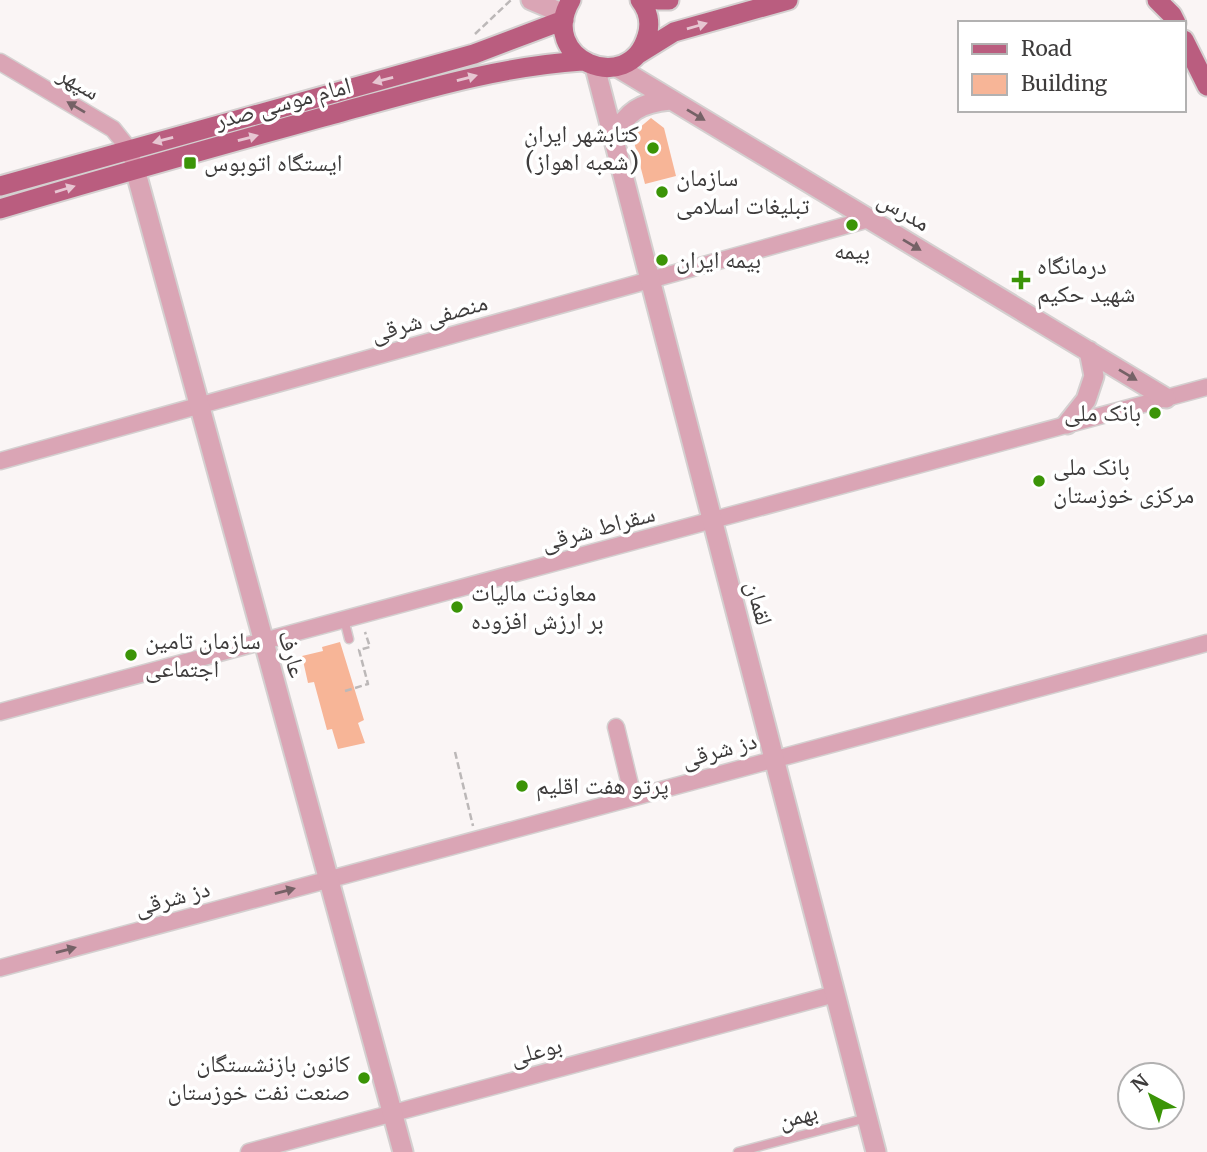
<svg xmlns="http://www.w3.org/2000/svg" width="1207" height="1152" viewBox="0 0 1207 1152" font-family="Merriweather,'Noto Naskh Arabic',serif">
  <style>
    .building { fill: #f7b597 }
    .lines { fill: none; stroke-linecap: round; stroke-linejoin: round }
    .service-casing { stroke: #d4d0d0; stroke-width: 11 }
    .minor-casing { stroke: #d4d0d0; stroke-width: 19 }
    .tertiary-casing { stroke: #d4d0d0; stroke-width: 23 }
    .primary-casing { stroke: #d4d0d0; stroke-width: 23 }
    .path { stroke: #bcb8b8; stroke-width: 2.5; stroke-dasharray: 7 3.5; stroke-linecap: butt }
    .service { stroke: #daa5b5; stroke-width: 8 }
    .minor { stroke: #daa5b5; stroke-width: 16 }
    .tertiary { stroke: #daa5b5; stroke-width: 19 }
    .primary { stroke: #ba5d7f; stroke-width: 19 }
    .oneway { fill: #e7c6d2 }
    .oneway2 { fill: #756166 }
    .poi-dot { fill: #3b9407; stroke: #fff; stroke-width: 2.5 }
    .labels { text-anchor: middle; stroke-width: 7; stroke-linejoin: round; paint-order: stroke }
    .street-label { font-size: 24px; fill: #3e3c3c; stroke: #fff }
    .poi-label { font-size: 24px; fill: #3e3c3c; stroke: #fff; text-anchor: start }
  </style>
  <rect width="100%" height="100%" fill="#faf5f5"/>
  <path class="building" d="M651 118 664 128 676 176 645 184 632 134Z
    M340 642 364 720 358 723 365 743 338 749 332 729 327 730 314 682 308 683 302 656 323 651 322 647Z"/>
  <g class="lines">
    <defs>
      <path id="service" d="M344 619 349 639
        M738 1152 867 1118"/>
      <path id="minor" d="M0 62 113 129 129 149 132 159
        M0 461 869 219
        M0 712 1207 387
        M616 727 633 797
        M0 968 1207 643
        M249 1152 835 994"/>
      <path id="tertiary" d="M531 0 564 14
        M595 67 876 1152
        M617 67 1166 398
        M613 138C627 111 640 103 670 100
        M135 169 403 1152
        M1067 424 1086 400 1094 376 1089 351"/>
      <path id="primary" d="M571 0C536 59 629 98 647 36 651 23 648 10 640 0
        M658 0H669
        M1157 0 1172 15 1176 23
        M1184 40 1207 86
        M637 55 674 32 788 0
        M0 186 474 54 564 20
        M0 209C107 177 215 147 323 117 409 94 492 67 582 61"/>
    </defs>
    <use href="#service" class="service-casing"/>
    <use href="#minor" class="minor-casing"/>
    <use href="#tertiary" class="tertiary-casing"/>
    <use href="#primary" class="primary-casing"/>
    <path class="path" d="M475 34 511 0
      M345 691 368 684 359 650 370 647 365 632
      M455 752 473 826"/>
    <use href="#service" class="service"/>
    <use href="#minor" class="minor"/>
    <use href="#tertiary" class="tertiary"/>
    <use href="#primary" class="primary"/>
  </g>
  <defs><path id="oneway-solid" d="M-6-.8H1V-3.2L6.5 0L1 3.2V.8H-6Z" transform="scale(1.75)"/></defs>
  <g class="oneway">
    <use href="#oneway-solid" transform="translate(697 26) rotate(-16)"/>
    <use href="#oneway-solid" transform="translate(467 78) rotate(-15)"/>
    <use href="#oneway-solid" transform="translate(383 80) rotate(165)"/>
    <use href="#oneway-solid" transform="translate(248 138) rotate(-15)"/>
    <use href="#oneway-solid" transform="translate(163 140) rotate(165)"/>
    <use href="#oneway-solid" transform="translate(65 189) rotate(-17)"/>
  </g>
  <g class="oneway2">
    <use href="#oneway-solid" transform="translate(76 107) rotate(-149)"/>
    <use href="#oneway-solid" transform="translate(696 115) rotate(31)"/>
    <use href="#oneway-solid" transform="translate(912 245) rotate(31)"/>
    <use href="#oneway-solid" transform="translate(1128 375) rotate(31)"/>
    <use href="#oneway-solid" transform="translate(285 891) rotate(-15)"/>
    <use href="#oneway-solid" transform="translate(66 950) rotate(-15)"/>
  </g>
  <g class="poi-dot">
    <circle cx="653" cy="148" r="7"/>
    <rect x="183" y="156" width="14" height="14" rx="3.5"/>
    <circle cx="662" cy="192" r="7"/>
    <circle cx="852" cy="225" r="7"/>
    <circle cx="662" cy="260" r="7"/>
    <path d="M1017.5 269.5h7v7h7v7h-7v7h-7v-7h-7v-7h7z"/>
    <circle cx="1155" cy="413" r="7"/>
    <circle cx="1039" cy="481" r="7"/>
    <circle cx="457" cy="607" r="7"/>
    <circle cx="131" cy="655" r="7"/>
    <circle cx="522" cy="786" r="7"/>
    <circle cx="364" cy="1078" r="7"/>
  </g>
  <g class="labels">
    <g class="street-label">
      <text transform="translate(79 83) rotate(31)" y="8">سپهر</text>
      <text transform="translate(283 103) rotate(-15)" y="8">امام موسی صدر</text>
      <text transform="translate(904 211) rotate(31)" y="8">مدرس</text>
      <text transform="translate(429 318) rotate(-16)" y="8">منصفی شرقی</text>
      <text transform="translate(598 528) rotate(-15)" y="8">سقراط شرقی</text>
      <text transform="translate(759 603) rotate(75)" y="8">لقمان</text>
      <text transform="translate(292 654) rotate(75)" y="8">عارف</text>
      <text transform="translate(719 750) rotate(-15)" y="8">دز شرقی</text>
      <text transform="translate(172 898) rotate(-15)" y="8">دز شرقی</text>
      <text transform="translate(536 1051) rotate(-15)" y="8">بوعلی</text>
      <text transform="translate(798 1116) rotate(-15)" y="8">بهمن</text>
    </g>
    <g class="poi-label">
      <text x="639" y="142" text-anchor="end">کتابشهر ایران<tspan x="639" dy="28">(شعبه اهواز)</tspan></text>
      <text x="204" y="171">ایستگاه اتوبوس</text>
      <text x="676" y="186">سازمان<tspan x="676" dy="28">تبلیغات اسلامی</tspan></text>
      <text x="852" y="259" text-anchor="middle">بیمه</text>
      <text x="676" y="268">بیمه ایران</text>
      <text x="1037" y="274">درمانگاه<tspan x="1037" dy="28">شهید حکیم</tspan></text>
      <text x="1141" y="421" text-anchor="end">بانک ملی</text>
      <text x="1053" y="475">بانک ملی<tspan x="1053" dy="28">مرکزی خوزستان</tspan></text>
      <text x="471" y="601">معاونت مالیات<tspan x="471" dy="28">بر ارزش افزوده</tspan></text>
      <text x="145" y="649">سازمان تامین<tspan x="145" dy="28">اجتماعی</tspan></text>
      <text x="536" y="794">پرتو هفت اقلیم</text>
      <text x="350" y="1072" text-anchor="end">کانون بازنشستگان<tspan x="350" dy="28">صنعت نفت خوزستان</tspan></text>
    </g>
  </g>
  <rect x="958" y="21" width="228" height="91" fill="#ffffff" stroke="#b2b1b1" stroke-width="2"/>
  <rect x="972" y="44" width="35" height="10" fill="#ba5d7f" stroke="#b2b1b1" stroke-width="2"/>
  <text x="1021" y="56" font-size="21" fill="#3e3c3c">Road</text>
  <rect x="972" y="74" width="35" height="21" fill="#f7b597" stroke="#b2b1b1" stroke-width="2"/>
  <text x="1021" y="91" font-size="21" fill="#3e3c3c">Building</text>
  <g transform="translate(1151 1096) rotate(319)"><circle r="33" fill="#ffffff" stroke="#b2b1b1" stroke-width="2"/>
  <path d="M0-5L12 26L0 18L-12 26Z" fill="#3b9407"/>
  <text y="-10" font-size="19" font-weight="bold" text-anchor="middle" fill="#3e3c3c">N</text>
  </g>
</svg>
